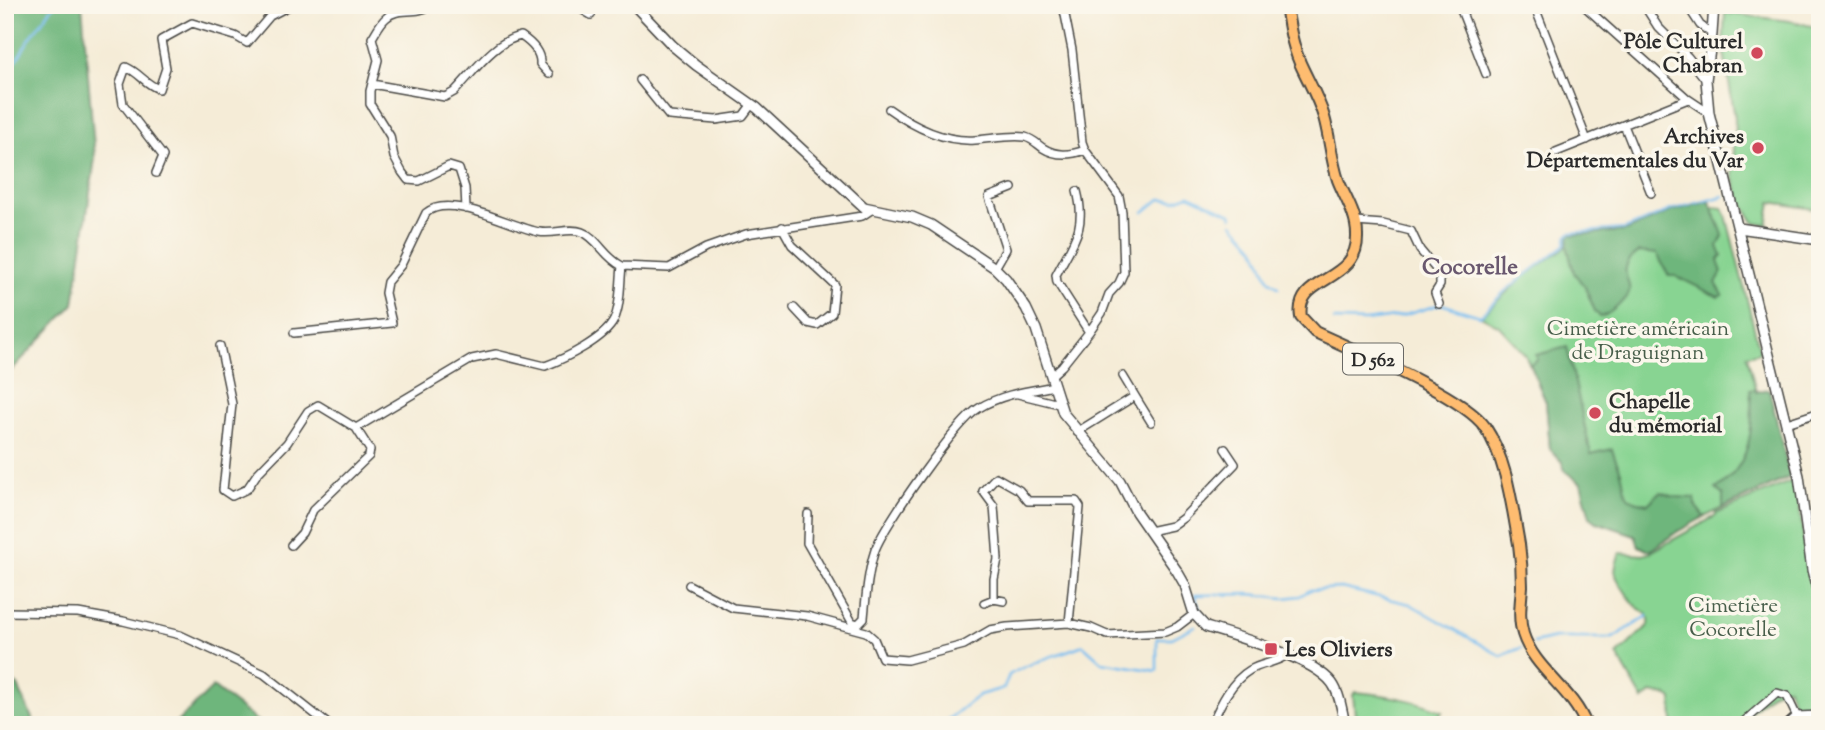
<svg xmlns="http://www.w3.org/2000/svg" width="1825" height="730" viewBox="0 0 1825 730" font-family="'Sorts Mill Goudy',serif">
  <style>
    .green { fill: #88d492; stroke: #5a805e; stroke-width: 2 }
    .forest { fill: #6eb67c; stroke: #4c7054; stroke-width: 2 }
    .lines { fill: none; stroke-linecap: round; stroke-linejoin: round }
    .stream { stroke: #79bef0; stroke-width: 2.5 }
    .minor-casing { stroke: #494845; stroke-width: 10 }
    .tertiary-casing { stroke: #494845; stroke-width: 12 }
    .primary-casing { stroke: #494845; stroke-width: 14 }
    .minor { stroke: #fff; stroke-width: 7 }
    .tertiary { stroke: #fff; stroke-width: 9 }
    .primary { stroke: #febc70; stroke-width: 10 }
    .poi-dot { fill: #d1495b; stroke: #fbf7ec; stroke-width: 2.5 }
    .labels { text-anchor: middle; stroke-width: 7; stroke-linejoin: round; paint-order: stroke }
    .shield { fill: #fbf7ec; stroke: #696865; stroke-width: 2 }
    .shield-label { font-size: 19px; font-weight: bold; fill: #2b2b2b }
    .poi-label { font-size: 21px; font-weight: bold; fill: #2b2b2b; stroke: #fbf7ec; text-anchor: end }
    .park-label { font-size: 21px; fill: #475e4a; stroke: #fbf7ec }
    .neighbourhood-label { font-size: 23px; font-weight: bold; fill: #69586f; stroke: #fbf7ec }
  </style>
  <rect width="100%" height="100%" fill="#fbf7ec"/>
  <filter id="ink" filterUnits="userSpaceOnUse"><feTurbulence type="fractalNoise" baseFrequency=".0143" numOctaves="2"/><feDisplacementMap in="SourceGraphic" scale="14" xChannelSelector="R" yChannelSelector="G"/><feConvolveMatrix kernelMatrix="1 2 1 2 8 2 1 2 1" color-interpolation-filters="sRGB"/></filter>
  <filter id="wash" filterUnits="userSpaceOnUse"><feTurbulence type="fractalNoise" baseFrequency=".00686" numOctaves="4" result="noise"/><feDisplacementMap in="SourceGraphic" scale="28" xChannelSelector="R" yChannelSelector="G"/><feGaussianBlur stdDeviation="1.57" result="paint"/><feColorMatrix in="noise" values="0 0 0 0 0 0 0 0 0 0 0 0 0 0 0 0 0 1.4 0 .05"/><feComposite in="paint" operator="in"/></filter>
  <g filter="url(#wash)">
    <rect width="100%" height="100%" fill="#f5ecd7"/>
    <path class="green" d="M1725 13 1790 21 1820 28V210L1771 202 1767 225 1755 223 1741 202 1733 176 1735 118 1723 47Z
      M1710 201 1711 207 1722 208 1726 215 1760 352 1747 355 1756 392 1769 389 1790 477 1687 525 1647 550 1639 546 1635 535 1597 522 1591 517 1581 483 1565 471 1562 462 1550 449 1546 402 1525 354 1499 326 1481 316 1521 279 1567 246 1568 237 1571 234 1626 231 1672 211Z
      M1791 481 1794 490 1798 494 1808 574 1820 617V706L1812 709V713L1794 708 1788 687 1773 692 1736 725H1677L1673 723 1672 699 1668 696 1651 693 1643 700 1617 655 1649 625C1651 611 1641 613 1634 604 1630 600 1627 594 1624 590 1613 574 1613 571 1620 553L1643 555 1649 553 1716 516V514Z
      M1355 692C1386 695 1413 699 1442 711L1433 725H1356L1353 695Z"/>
    <path class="forest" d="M5 5H82L95 158 74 304 5 377Z
      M1710 201C1713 215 1720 223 1723 236L1718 246 1722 256 1718 261 1722 272 1716 283 1723 295 1718 297 1676 276H1669L1657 254 1639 252C1611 272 1637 282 1627 297 1626 299 1620 303 1619 305 1613 310 1609 315 1600 317L1595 311 1585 287 1574 273 1567 246 1569 235 1626 231 1672 211Z
      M1567 347 1591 454 1612 449C1614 457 1618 464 1621 472 1627 493 1621 500 1648 504L1660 492 1675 497 1695 498 1696 506 1704 517 1677 532 1651 550H1647L1639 546 1635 535 1597 522 1590 517 1581 483 1565 471 1562 462 1550 449 1546 402 1530 364 1538 360 1536 355Z
      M1755 389 1756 392 1769 389 1790 477 1723 508V495L1716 489C1750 466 1755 429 1750 390Z
      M5 677 18 686 35 725H5Z
      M213 687 262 725H174Z"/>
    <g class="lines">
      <path class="stream" d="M1648 5 1667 31
        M5 80 28 41 54 5
        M1144 212 1160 199 1175 200 1189 195 1231 214 1232 217
        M1233 223 1255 248 1269 280 1279 288
        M1334 320 1366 321 1402 316 1441 304 1480 316 1505 291 1565 245 1567 236 1570 233 1625 229 1671 210 1724 196
        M1201 614 1195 595 1250 594 1284 598 1300 596 1310 590 1341 588 1410 604 1501 656 1521 648
        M1534 643 1555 638H1613L1648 616
        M941 725 979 695 1004 688 1009 675C1032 661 1058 655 1083 645L1102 662 1157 671V638H1172L1195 626"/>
    </g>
  </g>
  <g filter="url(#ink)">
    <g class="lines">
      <defs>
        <path id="minor" d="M431 5C416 16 398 6 386 18 380 23 376 32 372 38L378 60 370 91V104L390 136 394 157 402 172 408 180 419 181 449 166 459 169 465 188 466 209
          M574 5 591 15
          M1459 5 1486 74
          M1534 5 1587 140
          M1583 5 1688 99
          M1644 5 1658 27 1688 57 1706 80
          M1687 5 1700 25 1712 34
          M640 80 669 116 716 120 743 116 752 104
          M372 84 445 97 454 92C473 73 494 41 521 36 530 42 541 52 540 64L549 74
          M889 109C914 127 944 142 975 140 991 139 1009 135 1025 137 1033 139 1037 144 1043 148 1057 157 1071 155 1085 150
          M1624 125 1651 193
          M1556 152 1688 99 1709 113
          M156 173 163 156 123 104 120 84 126 67C140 73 145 84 159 89L166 68 161 40 192 23 235 36 247 43 270 16 291 5
          M1077 191C1087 229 1073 242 1056 275L1057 282 1089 332
          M1356 222 1383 224 1411 231 1420 250 1440 274V285L1435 293 1439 304
          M782 227 792 245 835 285 832 313 817 325 808 323 794 308
          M995 268 1006 249 989 197 1012 188
          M294 333 392 323 385 293 387 282 401 265 426 213C450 192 511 227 539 232 553 235 569 227 582 232 597 237 605 258 622 266
          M220 346 232 404 223 490 232 496 247 489 257 474 287 443 308 411 318 405 356 428 472 359 496 354 545 366C564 359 605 339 614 320 621 305 620 283 622 266L669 268 706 248 746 234 862 216 871 210
          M1052 375 1062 366 1089 332 1102 313 1109 294 1119 283 1124 272 1122 212 1119 196 1085 150 1082 142 1072 50 1063 5
          M1123 376 1135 396
          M1018 394 1059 404
          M1787 423 1820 412
          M1077 432 1135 396 1151 422
          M808 514 807 543 852 622 858 624 864 618C866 596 868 571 875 550 884 525 957 421 979 408 1002 394 1028 391 1055 386
          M1149 531 1172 526 1183 518 1235 464 1225 449
          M291 545 302 533 313 510 369 456 370 450 356 428
          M689 585 733 608 807 616 866 632 874 639 882 658 907 660 964 645 990 630 1007 627 1069 623 1091 628 1107 635 1165 632 1177 627 1194 614
          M994 599V579L998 559 994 506 983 491 996 477 1019 490 1028 501H1076L1080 507 1069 623
          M984 603 994 599 1004 601
          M5 612 78 613 123 621 180 635 264 674 329 725
          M1211 725C1220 705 1231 681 1250 670 1262 663 1276 663 1287 655
          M1740 725 1777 693 1787 696 1797 717"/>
        <path id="tertiary" d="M634 5 673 46 696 65 757 108 864 207 912 217 931 225 995 268 1006 279 1026 308 1036 329 1063 413 1120 481 1136 512 1177 571 1185 585 1194 614 1206 627C1236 636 1313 658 1332 683 1340 694 1342 711 1345 725
          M1714 5 1712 34 1706 80 1709 113 1799 476 1812 570 1820 600
          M1739 228 1820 240
          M1788 725 1797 717 1820 716"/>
        <path id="primary" d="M1286 5C1289 25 1292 44 1300 63 1308 81 1318 97 1324 117 1330 138 1331 159 1338 180 1345 198 1357 215 1357 235 1359 284 1294 275 1301 317L1315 332C1353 350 1464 396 1485 427 1507 460 1512 506 1519 544 1521 558 1522 572 1522 586 1521 602 1518 618 1523 634 1534 669 1573 690 1586 725"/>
      </defs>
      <use href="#minor" class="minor-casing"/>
      <use href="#tertiary" class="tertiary-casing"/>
      <use href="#primary" class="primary-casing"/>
      <use href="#minor" class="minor"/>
      <use href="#tertiary" class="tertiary"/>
      <use href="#primary" class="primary"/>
    </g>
  </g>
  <g class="poi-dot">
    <circle cx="1757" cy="53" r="7"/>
    <circle cx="1758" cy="148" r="7"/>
    <circle cx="1595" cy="413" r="7"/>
    <rect x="1264" y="642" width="14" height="14" rx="3.5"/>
  </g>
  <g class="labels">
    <rect class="shield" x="1343" y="343.5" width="60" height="31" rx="5"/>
    <g class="shield-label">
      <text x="1373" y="366">D 562</text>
    </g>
    <g class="poi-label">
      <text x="1743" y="48">Pôle Culturel<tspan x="1743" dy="24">Chabran</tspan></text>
      <text x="1744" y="143">Archives<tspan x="1744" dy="24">Départementales du Var</tspan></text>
      <text x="1609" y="408" text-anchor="start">Chapelle<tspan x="1609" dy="24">du mémorial</tspan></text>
      <text x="1285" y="656" text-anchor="start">Les Oliviers</text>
    </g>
    <g class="park-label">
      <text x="1638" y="335">Cimetière américain<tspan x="1638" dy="24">de Draguignan</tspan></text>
      <text x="1733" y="612">Cimetière<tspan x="1733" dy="24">Cocorelle</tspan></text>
    </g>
    <g class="neighbourhood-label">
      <text x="1470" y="274">Cocorelle</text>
    </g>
  </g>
  <rect width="1825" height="730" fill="none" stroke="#fbf7ec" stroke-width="28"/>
</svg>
